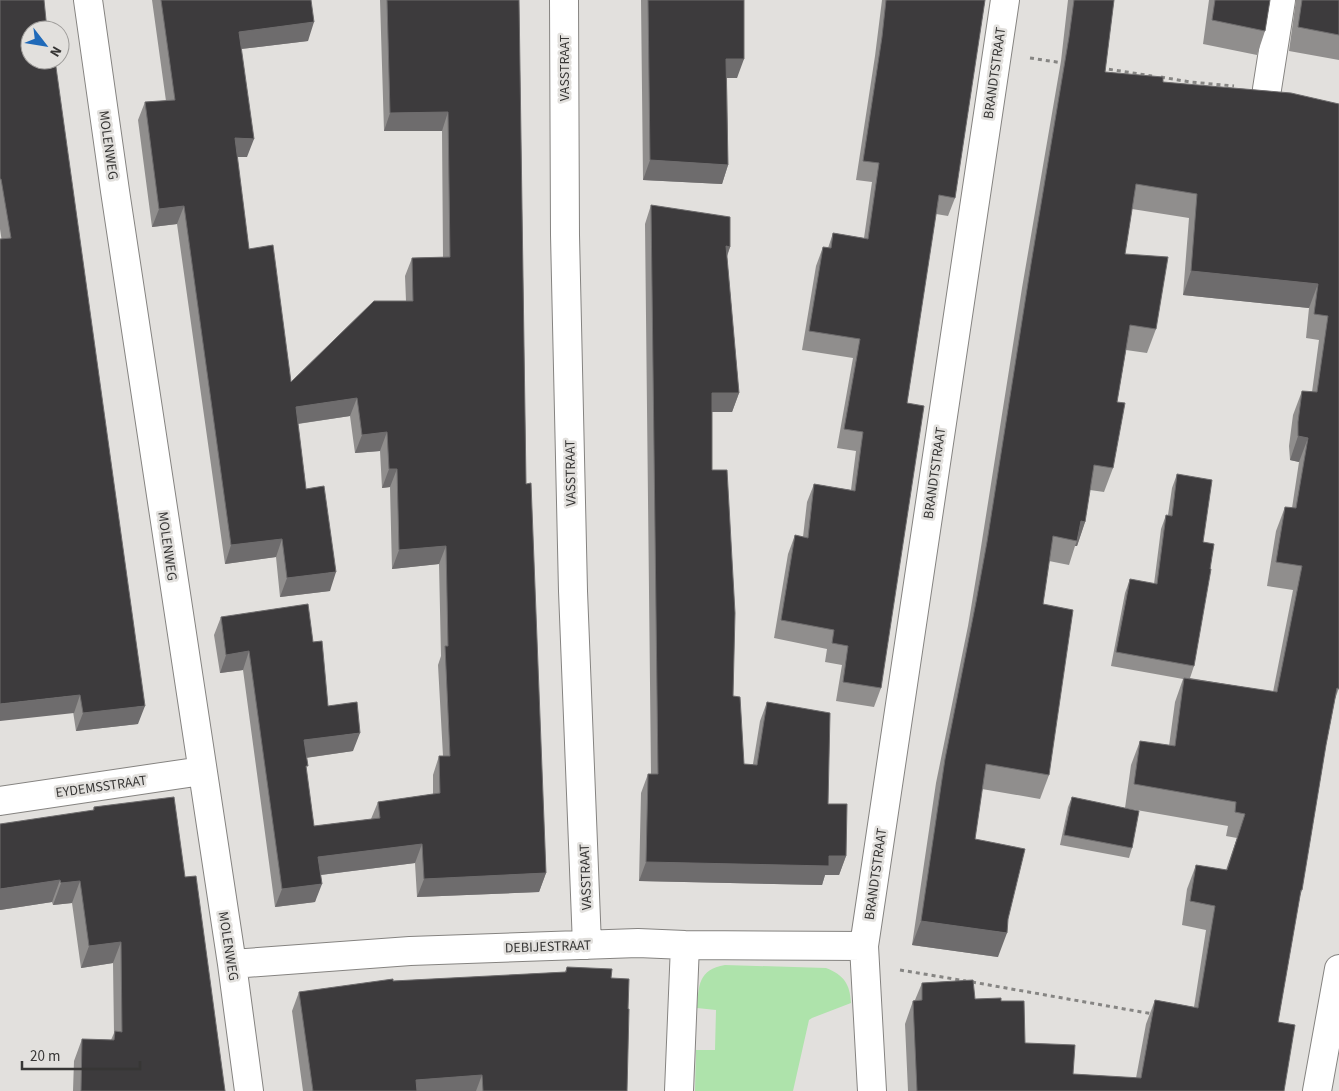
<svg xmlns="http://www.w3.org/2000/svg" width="1339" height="1091" viewBox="0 0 1339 1091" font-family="'Source Sans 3',sans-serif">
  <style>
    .green { fill: #aee3ab }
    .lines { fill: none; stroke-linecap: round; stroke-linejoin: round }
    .minor-casing { stroke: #858380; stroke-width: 30 }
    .path { stroke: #868583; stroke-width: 3; stroke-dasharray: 4 4; stroke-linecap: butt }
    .minor { stroke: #fff; stroke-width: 28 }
    .wall { fill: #908e8d }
    .shaded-wall { fill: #6e6c6d }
    .building { fill: #3d3b3d; stroke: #6e6c6d }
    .labels { text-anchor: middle; stroke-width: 5; stroke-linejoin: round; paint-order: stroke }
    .street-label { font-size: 14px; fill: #373635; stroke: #e2e0dd }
  </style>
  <rect width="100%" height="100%" fill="#e2e0dd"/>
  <path class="green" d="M725 965 826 968C844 975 850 984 851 1003L812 1018 809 1020 793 1091H695L696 1050H715L716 1010 697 1008C699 985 698 970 725 965Z"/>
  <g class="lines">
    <defs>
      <path id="minor" d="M88 0 115 191 232 964 249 1091
        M564 0 565 235 573 591 587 945
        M1267 89 1281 0
        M0 801 202 771
        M232 964 410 951 638 943 685 945 864 946
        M679 1091 685 945
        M872 1091 864 946 1005 0
        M1317 1091 1339 969"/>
    </defs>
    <use href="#minor" class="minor-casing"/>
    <path class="path" d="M1030 58 1063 63
      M1101 68 1152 76
      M1161 77 1190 82 1234 86
      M900 970 966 981
      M972 982 1153 1014"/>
    <use href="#minor" class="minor"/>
  </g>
  <path class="wall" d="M0 0 47 30 138 724 76 731 0 229Z
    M152 0H311L308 41 241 49 247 157H237L249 249 291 382 406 301 405 276 412 258 443 257 442 131H384L380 0H519L526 484 546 873 539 892 417 897 415 863 321 875 315 902 275 907 243 670 220 673 214 635 221 617 313 642 328 706 353 751 306 758V769L314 826 371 819 378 802 433 794V775L439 756H443L438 665 441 656 439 564 392 569 390 487 382 488 380 451 355 453 350 416 298 424 306 489 330 591 280 597 276 557 225 564 177 224 152 227 138 120 145 102 166 101Z
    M641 0H744L737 78H727L728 165 722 184 643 180Z
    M882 0H985L955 198 948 216 936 214 907 403 881 688 874 707 836 701 842 665 825 662 827 649 774 638 788 554 795 535 803 537 807 502 814 484 851 490 856 451 837 448 853 358 802 350 816 266 823 247 828 248 833 233 864 238 872 182 856 180 875 56Z
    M1068 0H1114L1105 72 1163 82 1339 104V688L1335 699 1326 745 1302 890 1300 896 1278 1022 1284 1091H908L905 1024 913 1001 915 1000 922 983 975 999 1001 1001 1025 1043 1073 1074 1136 1078 1146 1024 1155 1000 1194 1007 1206 930 1182 925 1187 889 1196 865 1226 870 1237 838 1226 836 1228 826 1125 808 1131 765 1140 741 1169 746 1175 702 1183 679 1111 666 1125 593 1130 579 1154 584 1161 529 1166 515H1168L1172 488 1177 474 1203 542 1194 666 1190 678 1273 692 1293 590 1267 586 1276 531 1285 507 1292 508 1299 462 1290 460 1289 446 1293 415 1302 391 1312 392 1319 340 1306 338 1309 308 1183 295 1189 218 1132 209 1125 254 1156 329 1147 353 1126 350 1117 402 1113 468 1104 492 1090 490 1085 522 1077 546H1075L1069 565 1049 561 1043 604 1049 775 1040 799 982 789 975 839 998 957 912 945 936 783 968 626 978 566 1022 288 1061 61Z
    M1209 0H1270L1265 31 1257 55 1203 44Z
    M1296 0H1339V60L1289 51Z
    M651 205 730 247 727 257 739 393 732 412H712V470L733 696 744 764H753L760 721 767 702 828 804 846 856 839 875H825L822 885 639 881 641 793 648 774H651L645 224Z
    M1072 797 1132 848 1129 858 1060 845 1068 807Z
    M94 807 185 877 225 1091H73L74 1061 82 1039 111 1040 114 1033 113 963 81 968 72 903 53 905 52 902 0 910 93 810Z
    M567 967 611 978 627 1091H303L292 1011 299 992 393 981 565 972Z"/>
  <path class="shaded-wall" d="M314 22 308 41 232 50 239 32Z
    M726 59H744L737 78H719Z
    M448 112 442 131H384L390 113Z
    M235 138 254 139 247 157H228Z
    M650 160 728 165 722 184 643 180Z
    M184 206 177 224 152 227 159 209Z
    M726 246 730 247 723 266Z
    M1191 271 1318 284 1309 308 1183 295Z
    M712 393H739L732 412H705Z
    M357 398 350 416 289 425 296 407Z
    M387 432 380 451 355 453 362 435Z
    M1298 436 1308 438 1299 462 1290 460Z
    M389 469H397L390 487 382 488Z
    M1081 521 1085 522 1077 546H1075L1077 541Z
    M282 539 276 557 225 564 231 545Z
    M446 546 439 564 392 569 399 550Z
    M336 572 330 591 280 597 287 578Z
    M249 651 243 670 220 673 226 655Z
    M80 695 74 713 0 721V704Z
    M145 706 138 724 76 731 83 713Z
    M360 733 353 751 297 759 304 740Z
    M422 844 415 863 312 876 318 857Z
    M829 856H846L839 875H825L822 885 639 881 646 862Z
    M546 873 539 892 417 897 424 879Z
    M60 880 52 902 0 910V889Z
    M80 881 72 903 53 905 61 883Z
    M322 884 315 902 275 907 282 889Z
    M921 921 1007 933 998 957 912 945Z
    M121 942 113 963 81 968 89 946Z
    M482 1075 476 1091H412L416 1080Z"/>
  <path class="building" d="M0 0H44L47 30H30V60H55L145 706 83 713 80 695 0 704V239L11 238 1 179H0Z
    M161 0H311L314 22 239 32 254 139 235 138 249 249 273 245 291 382 374 301H413L412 258 450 257 448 112 390 113 387 0H519L526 484 531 483 546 873 424 879 422 844 318 857 322 884 282 889 249 651 226 655 221 617 308 604 313 642 322 641 328 706 357 702 360 733 304 740 308 766H306L314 826 380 818 378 802 440 793 439 756H450L445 646H448L446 546 399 550 397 469H389L387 432 362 435 357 398 296 407 306 489 324 486 336 572 287 578 282 539 231 545 184 206 159 209 145 102 175 100Z
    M648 0H744V59H726L728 165 650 160Z
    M886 0H985L955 198 939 195 907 403 924 406 881 688 843 682 848 646 832 643 834 630 781 620 795 535 808 538 814 484 855 491 863 432 844 429 860 339 809 331 823 247 831 248 833 233 868 239 879 163 863 161 882 37Z
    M1074 0H1114L1105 72 1163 77V82L1291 93 1339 104V689L1337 688 1326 745 1302 890H1301L1278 1022 1295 1025 1284 1091H917L913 1001 922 1000V983L973 980 975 999 1001 998V1001H1024L1025 1043 1075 1045 1073 1074 1141 1078 1155 1000 1198 1008 1215 906 1190 901 1196 865 1227 870 1245 814 1235 812 1236 802 1134 784 1140 741 1175 746 1184 678 1277 692 1302 566 1276 562 1285 507 1296 508 1308 438 1298 436V422L1302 391 1317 392 1328 316 1314 314 1318 284 1191 271 1197 194 1136 184 1125 254 1168 257 1156 329 1130 325 1117 402 1125 403 1113 468 1094 465 1085 522 1081 521 1077 541 1053 536 1043 604 1073 610 1049 775 986 764 975 839 1025 849 1008 919 1007 933 921 921 945 759 976 602 987 542 1031 264 1069 37Z
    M1215 0H1270L1265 31 1212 20Z
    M1302 0H1339V35L1298 27Z
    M651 205 730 217V247L726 246 739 393H712V470H727L735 613 733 696 740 697 744 764 757 765 767 702 830 713 828 804H847L846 856H829V866L646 862 648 774H658Z
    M1177 474 1212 480 1203 542 1214 544 1210 569H1211L1194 666 1116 652 1130 579 1157 584 1166 515 1172 516Z
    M174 797 185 877 196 876 225 1091H81L82 1039 114 1040 115 1031 122 1032 121 942 89 946 80 881 61 883 60 880 0 889V824L94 810V807Z
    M1072 797 1139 811 1132 848 1064 835Z
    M567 967 612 969 611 978 629 979 628 1009H629L627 1091H483L482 1075 416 1080 417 1091H313L299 992 393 979V981L566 972Z"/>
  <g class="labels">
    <g class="street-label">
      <text transform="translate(564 68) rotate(-90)" y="5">VASSTRAAT</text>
      <text transform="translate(994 73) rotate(-82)" y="5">BRANDTSTRAAT</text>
      <text transform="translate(109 145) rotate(82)" y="5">MOLENWEG</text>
      <text transform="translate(570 473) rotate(-91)" y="5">VASSTRAAT</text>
      <text transform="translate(934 473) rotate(-82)" y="5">BRANDTSTRAAT</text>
      <text transform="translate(168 546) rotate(82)" y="5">MOLENWEG</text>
      <text transform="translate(101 786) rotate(-8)" y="5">EYDEMSSTRAAT</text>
      <text transform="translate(875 874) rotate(-82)" y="5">BRANDTSTRAAT</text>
      <text transform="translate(585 877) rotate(-92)" y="5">VASSTRAAT</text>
      <text transform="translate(229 946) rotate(81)" y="5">MOLENWEG</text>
      <text transform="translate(548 946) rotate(-2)" y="5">DEBIJESTRAAT</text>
    </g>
  </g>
  <g transform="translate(45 45) rotate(121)"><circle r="24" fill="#e2e0dd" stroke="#9e9c9a"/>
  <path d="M0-4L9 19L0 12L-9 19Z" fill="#206ab9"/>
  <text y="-8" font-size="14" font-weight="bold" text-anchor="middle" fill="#373635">N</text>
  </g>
  <path d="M22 1061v8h118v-8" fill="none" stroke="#373635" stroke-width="2.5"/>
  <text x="30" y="1061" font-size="15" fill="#373635" stroke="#e2e0dd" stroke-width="4" paint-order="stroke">20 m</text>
</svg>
